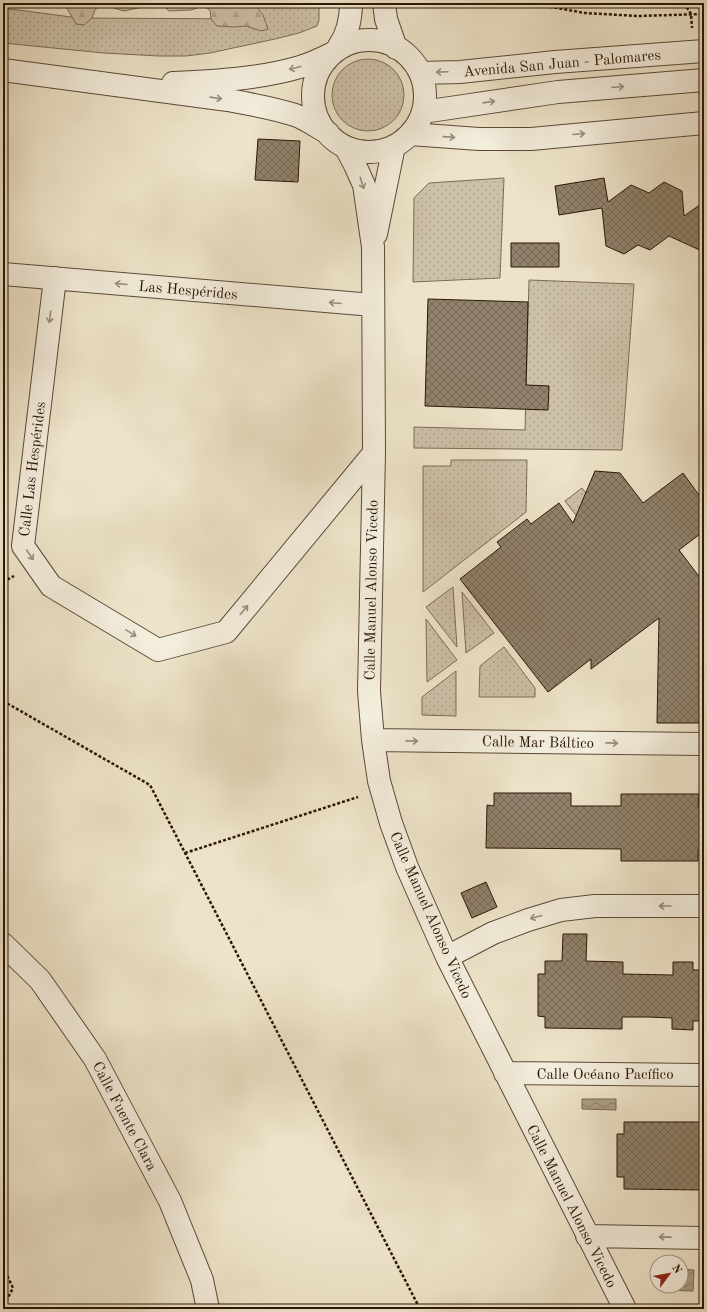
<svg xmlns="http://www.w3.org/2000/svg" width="707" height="1312" viewBox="0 0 707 1312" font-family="'Old Standard TT',serif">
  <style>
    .grass { fill: url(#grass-dots); stroke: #7b6b57 }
    .forest { fill: url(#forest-firs); stroke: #7b6b57 }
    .water { fill: url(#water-waves); stroke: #776753 }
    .building { fill: url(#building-cross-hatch); stroke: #2a1606 }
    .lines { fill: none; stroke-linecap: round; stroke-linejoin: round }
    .minor-casing { stroke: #5b4937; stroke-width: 24 }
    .path { stroke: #2a1606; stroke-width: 2.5; stroke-dasharray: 3 2; stroke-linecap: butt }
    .minor { stroke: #f3eddc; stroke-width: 22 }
    .oneway { stroke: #998c7c }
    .labels { text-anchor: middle; stroke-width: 3; stroke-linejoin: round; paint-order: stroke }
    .street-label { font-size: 15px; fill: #2a1606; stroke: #f3eddc }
  </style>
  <defs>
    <pattern id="grass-dots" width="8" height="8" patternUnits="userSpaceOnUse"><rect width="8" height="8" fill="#ccc0a8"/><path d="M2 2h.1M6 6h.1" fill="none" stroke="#afa48f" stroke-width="1.8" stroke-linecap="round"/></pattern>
    <pattern id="forest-firs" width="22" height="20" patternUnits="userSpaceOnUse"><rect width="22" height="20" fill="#ccc0a8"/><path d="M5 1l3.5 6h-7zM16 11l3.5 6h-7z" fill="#afa48f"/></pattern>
    <pattern id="water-waves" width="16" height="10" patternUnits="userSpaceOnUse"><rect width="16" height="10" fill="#ab9d87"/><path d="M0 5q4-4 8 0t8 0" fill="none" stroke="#8b7f6c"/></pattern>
    <pattern id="building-cross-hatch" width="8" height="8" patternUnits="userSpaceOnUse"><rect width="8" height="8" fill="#8f816b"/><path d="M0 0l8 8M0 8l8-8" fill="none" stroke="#756956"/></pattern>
  </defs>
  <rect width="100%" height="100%" fill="#ede3c9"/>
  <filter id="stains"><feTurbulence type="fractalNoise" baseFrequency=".005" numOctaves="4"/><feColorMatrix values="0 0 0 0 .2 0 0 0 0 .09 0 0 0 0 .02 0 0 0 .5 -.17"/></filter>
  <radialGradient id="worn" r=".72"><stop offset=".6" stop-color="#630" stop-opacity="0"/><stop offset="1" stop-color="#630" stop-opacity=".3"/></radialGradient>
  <path class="grass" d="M254 3H319V20L317 26 299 33 275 39 210 53 186 56H159L104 53 3 43V8L79 18 253 19Z
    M332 95a36 36 0 1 1 72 0a36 36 0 1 1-72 0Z
    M504 178 500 278 413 282 414 198 429 183Z
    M529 280 634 284 622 450 414 448V427L525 430Z
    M451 460H527L526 512 423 592V466H451Z
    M582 488 619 537 603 550 565 501Z
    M453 587 457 647 426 607Z
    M462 592 494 633 466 653Z
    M426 619 457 660 427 682Z
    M504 647 535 688V697H479L480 666Z
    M456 671V716L422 715V697Z"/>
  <path class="forest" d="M64 3H254L263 15 268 29 261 31 246 26 234 27 217 26 211 19 210 10 203 6 191 10 169 11 161 3 124 11 101 4 95 10 92 18 84 25 76 24Z"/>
  <path class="water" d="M582 1099H616V1110L582 1109Z
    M681 1269 694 1270 693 1291 660 1290V1286H681Z"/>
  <path class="building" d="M258 139 300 141 298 182 255 180Z
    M604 178 608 202 631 185 649 193 664 182 682 191 684 216 704 202V252L669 236 650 250 638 245 624 254 606 246 602 208 559 215 555 186Z
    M511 243H559V267H511Z
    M428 299 528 302 526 385 549 386 548 410 425 406Z
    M595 471 620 473 643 503 683 473 704 502V531L679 550 704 583V723H657L659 618 591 669V659L548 692 460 579 501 547 497 542 527 519 531 524 559 503 573 523Z
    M494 793H571V806H621V794H699L698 807H704V850H698V861H621V849L486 848 487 805 494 806Z
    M486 882 497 907 472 918 461 893Z
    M563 934H587L586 961 623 962V974L673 975V962H693V970H704V1021H693V1030L672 1029V1018L648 1017H622V1029L545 1028V1017L538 1016V974H545V961H562Z
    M624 1122H702V1135H704V1178H701V1190L624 1189V1177H617V1134H624Z"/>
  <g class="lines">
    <defs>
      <path id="minor" d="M384 3 386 19 396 48
        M313 96a56 56 0 1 1 112 0a56 56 0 1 1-112 0Z
        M338 48C348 34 351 20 351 3
        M3 70 228 100C250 104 273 108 295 115 306 119 317 127 328 133
        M420 73 460 72 555 62 704 51
        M173 83C215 81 259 79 300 67 310 64 321 59 331 54
        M423 112 558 92 704 80
        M410 134 479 139H531L704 123
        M346 148 355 165 364 185 373 247 374 453 369 691 373 740 379 781 391 823 407 867 447 957 625 1309
        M376 234 394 146
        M3 274 373 305
        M55 278 23 546 51 586 158 650 226 632 374 453
        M373 740 704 744
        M3 944 40 980 95 1059 170 1201 202 1280 208 1309
        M447 957 493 933 528 920 561 910 595 906H704
        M505 1073 704 1075
        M587 1236 704 1238"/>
    </defs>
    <use href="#minor" class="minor-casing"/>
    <path class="path" d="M535 3 540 5 585 13 638 16 704 14
      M684 3 691 14 692 28
      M703 148V156
      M3 582 14 576
      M3 701 150 785 420 1309
      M185 853 358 797
      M3 1267 13 1288 3 1307"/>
    <use href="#minor" class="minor"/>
  </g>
  <defs><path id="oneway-shaft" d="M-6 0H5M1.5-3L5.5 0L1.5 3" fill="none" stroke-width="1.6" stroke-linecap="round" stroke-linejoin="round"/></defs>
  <g class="oneway">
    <use href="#oneway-shaft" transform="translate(295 68) rotate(166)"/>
    <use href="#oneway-shaft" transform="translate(442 72) rotate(178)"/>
    <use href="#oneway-shaft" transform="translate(618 87) rotate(-5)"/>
    <use href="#oneway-shaft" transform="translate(216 98) rotate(8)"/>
    <use href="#oneway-shaft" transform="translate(489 102) rotate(-8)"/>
    <use href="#oneway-shaft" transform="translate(579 134) rotate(-5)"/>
    <use href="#oneway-shaft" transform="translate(449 137) rotate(4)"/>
    <use href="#oneway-shaft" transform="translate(362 183) rotate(72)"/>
    <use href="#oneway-shaft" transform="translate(121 284) rotate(-175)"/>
    <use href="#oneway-shaft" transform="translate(335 303) rotate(-175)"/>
    <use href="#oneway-shaft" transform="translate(50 317) rotate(97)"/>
    <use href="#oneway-shaft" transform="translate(30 555) rotate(56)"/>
    <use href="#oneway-shaft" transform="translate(244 610) rotate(-50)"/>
    <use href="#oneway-shaft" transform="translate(131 633) rotate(31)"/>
    <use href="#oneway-shaft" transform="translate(412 741) rotate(1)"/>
    <use href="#oneway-shaft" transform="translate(612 743) rotate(1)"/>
    <use href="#oneway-shaft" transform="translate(665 906) rotate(-180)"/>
    <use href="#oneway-shaft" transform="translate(536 917) rotate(165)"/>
    <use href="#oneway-shaft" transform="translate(665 1237) rotate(-179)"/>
  </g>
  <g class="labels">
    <g class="street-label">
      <text transform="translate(562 63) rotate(-5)" y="5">Avenida San Juan - Palomares</text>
      <text transform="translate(188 290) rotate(5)" y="5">Las Hespérides</text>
      <text transform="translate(32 469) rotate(-83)" y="5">Calle Las Hespérides</text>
      <text transform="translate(371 590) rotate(-89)" y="5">Calle Manuel Alonso Vicedo</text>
      <text transform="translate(538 742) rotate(1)" y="5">Calle Mar Báltico</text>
      <text transform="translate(431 915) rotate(66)" y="5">Calle Manuel Alonso Vicedo</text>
      <text x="605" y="1079">Calle Océano Pacífico</text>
      <text transform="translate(125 1116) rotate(62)" y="5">Calle Fuente Clara</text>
      <text transform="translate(572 1206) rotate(63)" y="5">Calle Manuel Alonso Vicedo</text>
    </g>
  </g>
  <rect width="707" height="1312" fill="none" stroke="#ede3c9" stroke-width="16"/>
  <rect x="4" y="4" width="699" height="1304" fill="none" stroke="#2a1606" stroke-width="2"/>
  <rect x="8" y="8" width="691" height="1296" fill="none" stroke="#2a1606"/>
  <g transform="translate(669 1274) rotate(58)"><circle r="19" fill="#f3eddc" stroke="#a39786"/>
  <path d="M0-3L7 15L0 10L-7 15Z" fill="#8f2418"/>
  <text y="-6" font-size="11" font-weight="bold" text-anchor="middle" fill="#2a1606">N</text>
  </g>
  <rect width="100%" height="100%" filter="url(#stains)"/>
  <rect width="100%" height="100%" fill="url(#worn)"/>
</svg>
